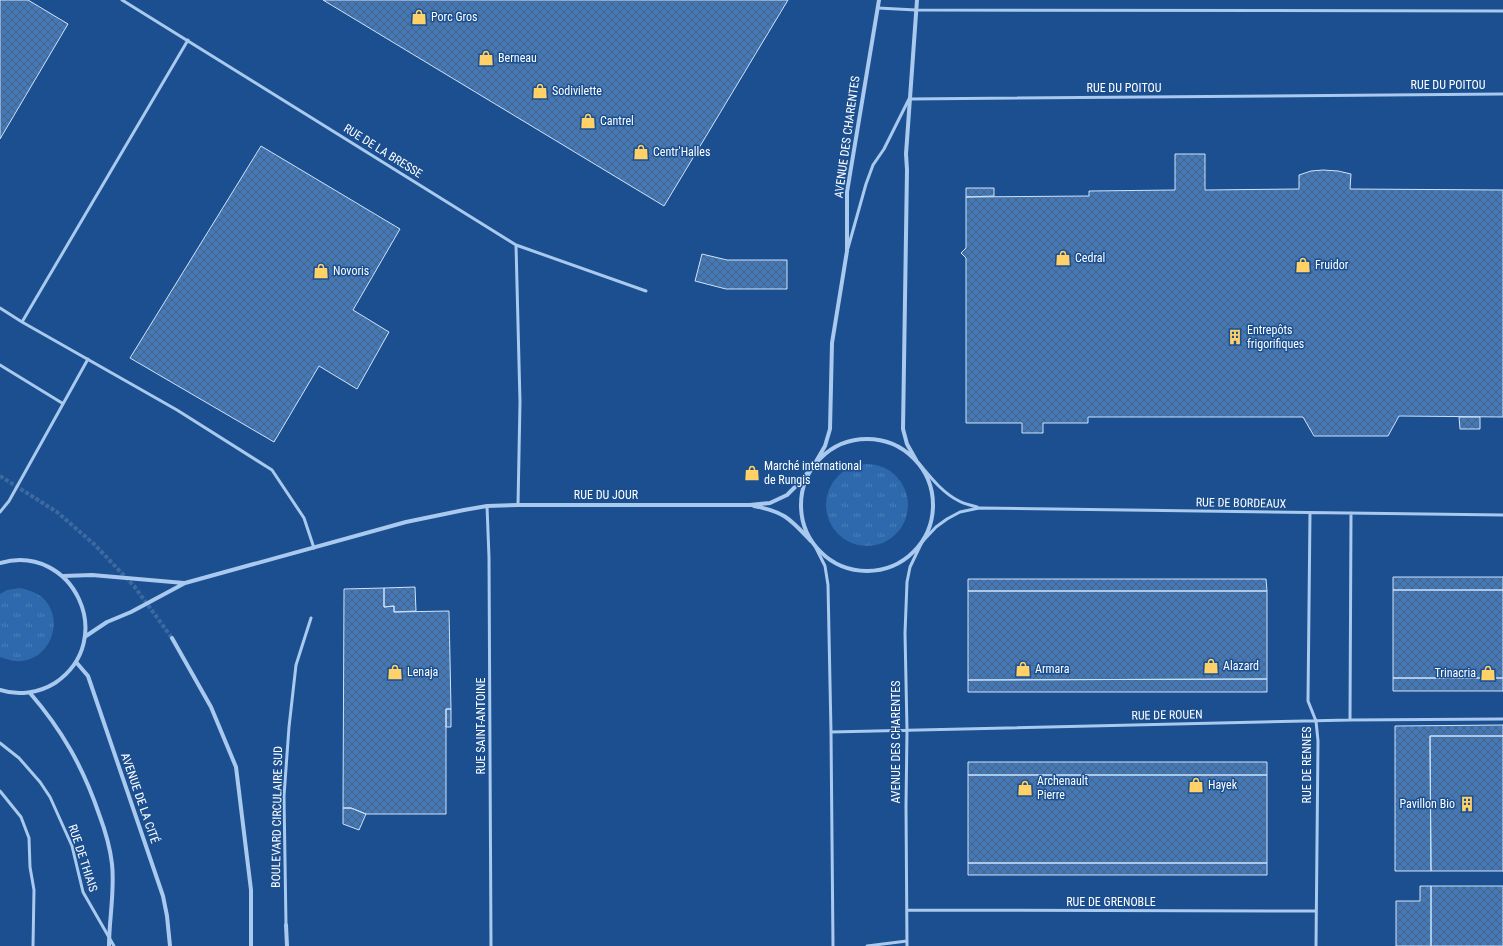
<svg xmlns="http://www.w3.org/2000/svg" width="1503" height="946" viewBox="0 0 1503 946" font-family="'Roboto Condensed',sans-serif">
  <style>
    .grass { fill: url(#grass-tufts) }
    .building { fill: url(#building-cross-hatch); stroke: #cfe3fa }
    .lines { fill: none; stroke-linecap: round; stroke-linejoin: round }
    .street-tunnel { stroke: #3d69a0; stroke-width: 4; stroke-dasharray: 4 2; stroke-linecap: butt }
    .lane { stroke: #a9c9ee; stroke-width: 3 }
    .street { stroke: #a9c9ee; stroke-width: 4 }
    .labels { text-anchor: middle; stroke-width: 3; stroke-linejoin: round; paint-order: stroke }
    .poi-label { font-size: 12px; fill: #fff; stroke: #1b4f8f; text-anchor: start }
    .street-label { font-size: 12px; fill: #fff; stroke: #1b4f8f }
  </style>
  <defs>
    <pattern id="grass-tufts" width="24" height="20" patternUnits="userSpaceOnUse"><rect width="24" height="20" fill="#2e69ad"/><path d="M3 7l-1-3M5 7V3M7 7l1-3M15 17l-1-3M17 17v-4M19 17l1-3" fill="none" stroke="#4d80b9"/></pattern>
    <pattern id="building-cross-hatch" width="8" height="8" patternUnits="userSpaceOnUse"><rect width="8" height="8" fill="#4478b7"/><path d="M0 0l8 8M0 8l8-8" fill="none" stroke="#486282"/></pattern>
  </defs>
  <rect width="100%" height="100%" fill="#1b4f8f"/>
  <path class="grass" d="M826 505a41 41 0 1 1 82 0a41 41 0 1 1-82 0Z
    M20 588C28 590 36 592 43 598 65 619 51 659 21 661 13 662 7 659 0 657V594L7 590Z"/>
  <path class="building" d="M0 0H28L68 24 0 139Z
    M323 0H788L664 206Z
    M261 146 400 229 353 310 389 332 357 389 319 366 274 442 130 358Z
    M1175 154H1205V190L1299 189V175L1311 171 1323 170 1338 171 1351 174 1350 189 1503 190V417L1399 416 1388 436H1314L1303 417H1088V423H1043V433H1022V423H966V258L961 253 966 248V197L1089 196V191L1175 190Z
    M966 188H994V196L966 197Z
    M702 254 727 260H787V289H726L695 281Z
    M1459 417H1480V429H1460Z
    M1393 577H1503V590H1393Z
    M968 579H1266L1267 591H968Z
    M415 587 416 611 394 612V606L384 607V588Z
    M384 588V607L394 606V612L449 611 451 709H446V814H366L351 808H343L344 589Z
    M1393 590H1503V678H1393Z
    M968 591H1267V679L968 680Z
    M1393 678H1503V691H1393Z
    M1267 679V692H968V680Z
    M446 709H451V727H446Z
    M1503 725V736H1430L1431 871H1395V726Z
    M1430 736H1503V871H1431Z
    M968 762H1267V775H968Z
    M968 775H1267V863H968Z
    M343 808H351L366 814 359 830 343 824Z
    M968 863H1267V875H968Z
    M1420 886H1431V946H1396V901H1420Z
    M1431 886H1503V946H1431Z"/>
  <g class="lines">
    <path class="street-tunnel" d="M0 476 57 512 94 544 134 586 172 638"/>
    <path class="lane" d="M122 0 516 245 646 291
      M878 8 916 10 1503 11
      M188 40 22 322 177 410 272 470 304 518 314 548
      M516 245 520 402 518 505
      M848 248 866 184 873 165 884 149 909 99 1503 94
      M0 308 22 322
      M0 365 62 403
      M916 460C929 475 941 492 959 501 964 504 971 505 977 507
      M487 506 489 557 491 946
      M0 512 9 501 88 359
      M1310 513 1308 701 1316 721 1318 741 1316 946
      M816 548 825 566 828 585 831 732 833 946
      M1350 720 1351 513
      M831 732 1350 720 1503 719
      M0 743 19 758 40 782 50 797 72 846 83 892 114 946
      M0 791 21 817 29 838 30 867 34 890 33 946
      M907 910 1315 911
      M286 925 284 796 289 727 296 665 311 618
      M867 946 907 941
      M907 946 906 806 907 730 905 633 907 582 910 567 922 542 936 527 947 519 960 512 979 508 1503 515"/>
    <path class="street" d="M801 505a66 66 0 1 1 132 0a66 66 0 1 1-132 0Z
      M916 460 907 444 903 429 907 170 906 154 917 0
      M754 506C785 512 790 519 811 541
      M0 563C73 542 119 640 55 683 39 693 18 696 0 690
      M63 576 92 575 184 583
      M86 636 107 622 131 612 185 583 406 522 464 510 487 506 518 505H750L770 503 787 495 799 483 814 465 825 446 830 429 832 343 847 251V192L879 0
      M172 638 211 707 236 767 251 890V946
      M76 662 88 676 163 896 167 916 170 946
      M30 693C62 730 83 767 99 814 105 830 110 846 112 864 115 891 109 919 109 946
      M286 925 287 946"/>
  </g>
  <defs>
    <symbol id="shop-bare" viewBox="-9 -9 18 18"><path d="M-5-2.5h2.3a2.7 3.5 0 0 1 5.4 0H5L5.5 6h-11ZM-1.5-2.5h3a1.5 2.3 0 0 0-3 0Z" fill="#ffd166" stroke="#1b4f8f" stroke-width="2.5" paint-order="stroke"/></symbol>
    <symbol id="building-bare" viewBox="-9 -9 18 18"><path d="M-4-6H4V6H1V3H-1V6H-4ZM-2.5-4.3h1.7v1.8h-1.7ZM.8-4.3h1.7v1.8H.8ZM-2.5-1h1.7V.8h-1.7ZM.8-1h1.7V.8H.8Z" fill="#ffd166" stroke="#1b4f8f" stroke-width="2.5" paint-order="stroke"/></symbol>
  </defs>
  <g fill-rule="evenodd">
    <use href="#shop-bare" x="408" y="6" width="22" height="22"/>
    <use href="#shop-bare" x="475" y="47" width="22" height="22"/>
    <use href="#shop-bare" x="529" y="80" width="22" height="22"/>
    <use href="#shop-bare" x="577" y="110" width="22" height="22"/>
    <use href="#shop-bare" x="630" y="141" width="22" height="22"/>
    <use href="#shop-bare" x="1052" y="247" width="22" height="22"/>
    <use href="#shop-bare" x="1292" y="254" width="22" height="22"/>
    <use href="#shop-bare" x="310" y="260" width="22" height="22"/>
    <use href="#building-bare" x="1224" y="326" width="22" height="22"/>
    <use href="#shop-bare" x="741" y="462" width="22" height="22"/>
    <use href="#shop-bare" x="1200" y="655" width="22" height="22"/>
    <use href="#shop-bare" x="1012" y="658" width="22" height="22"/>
    <use href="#shop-bare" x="384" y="661" width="22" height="22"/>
    <use href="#shop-bare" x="1477" y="662" width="22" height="22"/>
    <use href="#shop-bare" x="1185" y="774" width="22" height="22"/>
    <use href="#shop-bare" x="1014" y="777" width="22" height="22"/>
    <use href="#building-bare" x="1456" y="793" width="22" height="22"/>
  </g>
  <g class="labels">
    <g class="poi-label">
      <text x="431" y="21">Porc Gros</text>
      <text x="498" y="62">Berneau</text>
      <text x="552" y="95">Sodivilette</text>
      <text x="600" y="125">Cantrel</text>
      <text x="653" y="156">Centr'Halles</text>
      <text x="1075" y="262">Cedral</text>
      <text x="1315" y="269">Fruidor</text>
      <text x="333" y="275">Novoris</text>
      <text x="1247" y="334">Entrepôts<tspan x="1247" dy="14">frigorifiques</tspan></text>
      <text x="764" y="470">Marché international<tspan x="764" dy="14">de Rungis</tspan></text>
      <text x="1223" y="670">Alazard</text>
      <text x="1035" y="673">Armara</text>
      <text x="407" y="676">Lenaja</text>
      <text x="1476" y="677" text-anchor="end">Trinacria</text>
      <text x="1037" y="785">Archenault<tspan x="1037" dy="14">Pierre</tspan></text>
      <text x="1208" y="789">Hayek</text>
      <text x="1455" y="808" text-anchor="end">Pavillon Bio</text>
    </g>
    <g class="street-label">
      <text x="1448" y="89">RUE DU POITOU</text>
      <text x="1124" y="92">RUE DU POITOU</text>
      <text transform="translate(847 137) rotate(-82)" y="4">AVENUE DES CHARENTES</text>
      <text transform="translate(383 151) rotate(32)" y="4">RUE DE LA BRESSE</text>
      <text x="606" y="499">RUE DU JOUR</text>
      <text transform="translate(1241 503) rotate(1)" y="4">RUE DE BORDEAUX</text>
      <text transform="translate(1167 715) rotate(-1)" y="4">RUE DE ROUEN</text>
      <text transform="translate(481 726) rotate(-90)" y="4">RUE SAINT-ANTOINE</text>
      <text transform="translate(896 742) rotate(-90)" y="4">AVENUE DES CHARENTES</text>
      <text transform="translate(1307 765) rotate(-90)" y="4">RUE DE RENNES</text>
      <text transform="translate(140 798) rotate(71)" y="4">AVENUE DE LA CITÉ</text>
      <text transform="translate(277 817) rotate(-89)" y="4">BOULEVARD CIRCULAIRE SUD</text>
      <text transform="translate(83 858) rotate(72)" y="4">RUE DE THIAIS</text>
      <text x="1111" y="906">RUE DE GRENOBLE</text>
    </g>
  </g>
</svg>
